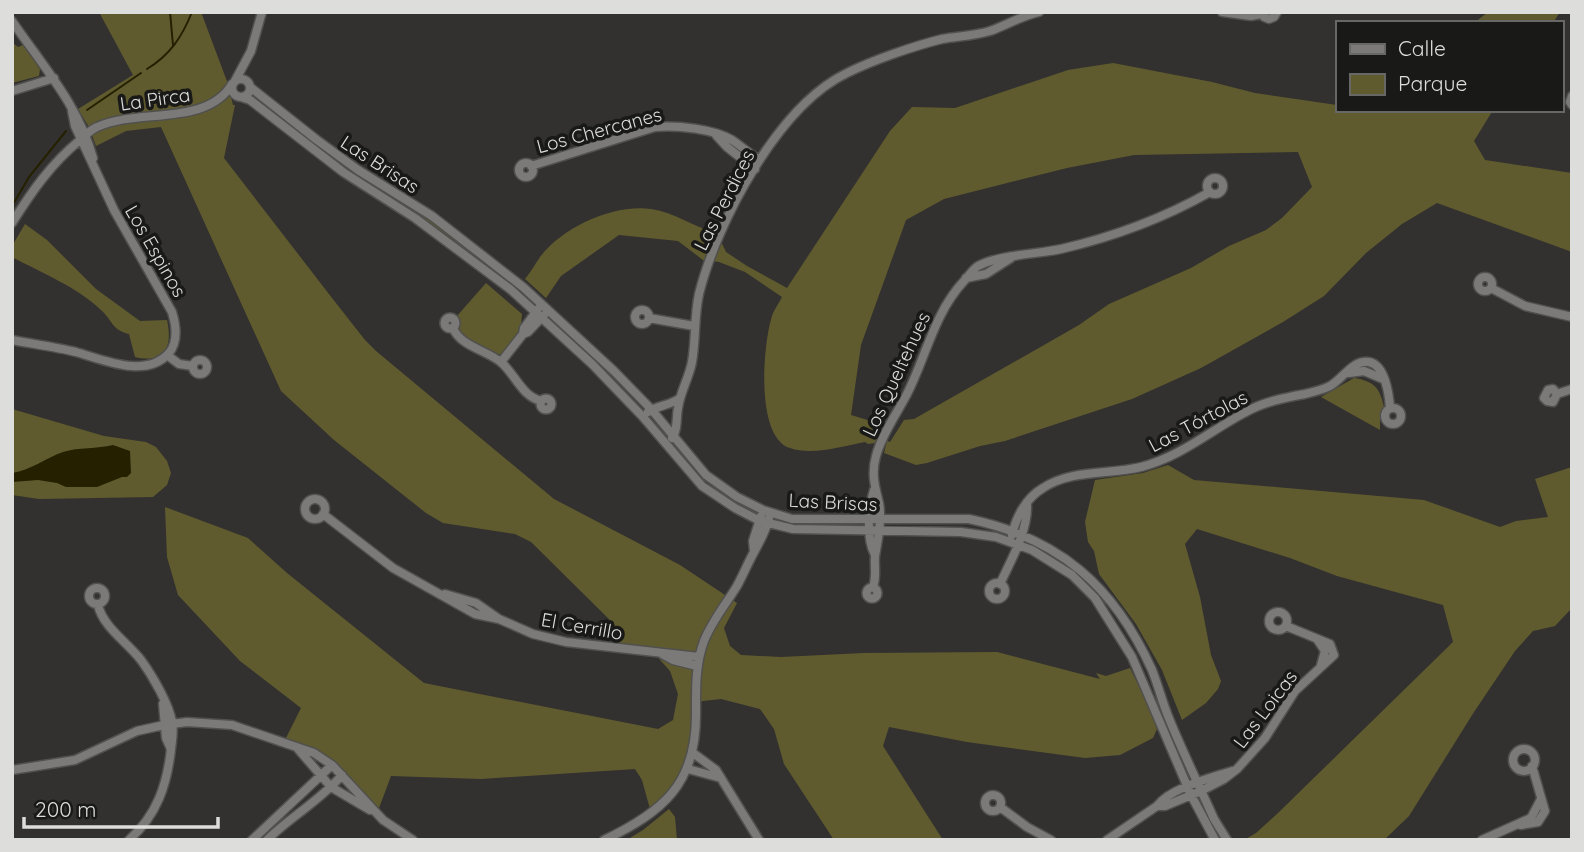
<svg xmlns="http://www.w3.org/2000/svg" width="1584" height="852" viewBox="0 0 1584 852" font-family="Quicksand,sans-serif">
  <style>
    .green { fill: #605b2e }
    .water { fill: #242000 }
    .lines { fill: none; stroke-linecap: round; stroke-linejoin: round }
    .stream { stroke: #242000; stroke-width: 2 }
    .minor-casing { stroke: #50504e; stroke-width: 11 }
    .minor { stroke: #7b7a78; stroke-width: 8 }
    .labels { text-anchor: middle; stroke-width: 7; stroke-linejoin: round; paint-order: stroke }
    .street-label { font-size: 19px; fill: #dddddb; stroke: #191918 }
  </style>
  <rect width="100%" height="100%" fill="#32312f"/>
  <path class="green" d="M99 12H201L228 84 233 105H235L224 158 332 298 365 340 376 351 554 499 680 565 737 603 724 628 730 646 741 655 781 657 864 653 997 652 1100 679 1096 673 1106 676 1130 668 1151 711 1157 729 1153 738 1120 755 1085 758 967 742 889 727 883 746 943 840H834L784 764 774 729 760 709 721 699 694 702C695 748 686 778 650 809L642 780 635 769 481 779 391 776 379 808 353 788 340 773 285 740 301 708 240 661 178 595 167 557 165 507 248 538 287 573 424 683 658 729 673 720 678 694 670 671 653 652 614 645 615 625 531 542 515 534 443 523 426 513 334 440 281 391 161 127 126 131 96 146 89 127 78 109 133 75Z
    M1488 12H1560L1553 23H1474Z
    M13 43 18 47 23 45 40 69 39 76 12 83Z
    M1113 63 1212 82 1255 93 1337 105V110H1493L1474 141 1485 160 1572 173V252L1437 203 1402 224 1366 253 1324 296 1283 322 1201 368 1132 399 1005 441 980 446 927 463 916 465 884 453 887 441 890 442 904 420 914 419 1079 325 1109 304 1191 268 1229 246 1266 230 1282 218 1312 187 1298 152 1134 155 1067 168 944 199 906 220 861 345 851 415 884 425 874 433 879 435 875 443 868 444 865 442C842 446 813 456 790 448 755 437 763 344 772 316 774 310 779 303 782 297L745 272 719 262 703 260 678 241 619 235 561 276 546 298 525 279C531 272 535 264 540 257 563 227 613 204 651 209 674 212 695 228 717 233L726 252 747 266 787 288 890 131 912 107 955 108 1068 70Z
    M254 94 482 257 536 305H533C498 275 461 245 423 219 364 181 305 144 253 97Z
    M25 224 47 240 96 289 140 321 167 320C173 347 165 364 135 357L129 334C112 330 113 321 101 310 77 287 42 273 12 257V246Z
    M486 283 522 314 520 333 503 354C492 355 467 342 461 333 457 327 459 322 457 316Z
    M1354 378C1374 381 1380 388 1384 407L1380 418V430L1321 397Z
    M12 409 104 436 146 442 156 447 167 461 171 473 167 485 153 497 39 499 12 495Z
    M1168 465 1194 480 1424 500 1500 527 1516 521 1548 517 1535 479 1572 467V611L1570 610 1555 626 1533 631 1515 651 1474 712 1409 816 1384 840H1244L1256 833 1277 814 1453 642 1443 605 1337 576 1290 558 1197 529 1185 544 1200 597 1211 655 1221 681 1218 689 1206 703 1182 720 1162 670 1136 624 1099 574 1094 551 1088 542 1085 522 1095 480 1143 473Z
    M669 809 675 817 677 840H632L630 838 643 830Z"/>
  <path class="water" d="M113 445 130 451 131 473 127 477H122L97 487H66L57 483 38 480 12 482V473C32 470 45 458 63 452 79 447 97 449 113 445Z"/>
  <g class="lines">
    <path class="stream" d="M170 12 173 45
      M147 69C170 55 182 37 192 12
      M87 110 141 73
      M12 206 29 177 66 131"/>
    <defs>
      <path id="minor" d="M1222 12 1251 16 1261 14
        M1261 12 1264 17 1269 19 1274 17 1277 12
        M12 21C42 65 79 106 93 158
        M232 88a9 9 0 1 1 18 0a9 9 0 1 1-18 0Z
        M235 81 251 51 262 12
        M250 87 317 140 358 170 432 216 523 287 614 371 651 409 706 475 737 497 763 510 792 519H969C1059 538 1114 586 1152 670 1158 685 1162 701 1168 716 1182 751 1199 785 1214 819L1227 840
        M12 91 54 78
        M1572 96 1570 102 1572 105
        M241 97 250 100 343 172 415 218 510 289 592 364 643 417 702 486 735 508 760 521 793 529 961 532 996 537 1032 550 1072 575 1095 598 1132 657 1191 795 1215 840
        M716 135 727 147 755 169
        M519 170a7 7 0 1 1 14 0a7 7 0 1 1-14 0Z
        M531 166 655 127C677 125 714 129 732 140 741 146 750 154 759 160
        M1207 186a8 8 0 1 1 16 0a8 8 0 1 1-16 0Z
        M12 223C32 191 51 164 80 140 86 135 90 130 97 127 137 108 207 127 232 84
        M1478 284a7 7 0 1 1 14 0a7 7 0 1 1-14 0Z
        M966 278 986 274 1011 258
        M1491 288 1525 306 1572 317
        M635 317a7 7 0 1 1 14 0a7 7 0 1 1-14 0Z
        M444.5 323a5.5 5.5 0 1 1 11 0a5.5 5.5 0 1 1-11 0Z
        M649 318 694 326
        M453 328C461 347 487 350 502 363 516 376 522 396 541 401
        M523 334 528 332 544 315
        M12 340C33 344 56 347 76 352 104 360 146 379 169 353 179 341 176 325 172 312L114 210 75 126 72 111
        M167 355 179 364 193 366
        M193 367a7 7 0 1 1 14 0a7 7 0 1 1-14 0Z
        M501 362 523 334 524 328 538 309
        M1349 373 1364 371 1383 379
        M1557 394 1553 389 1548 390 1544 398 1547 401 1553 402 1557 394 1572 389
        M540.5 404a5.5 5.5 0 1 1 11 0a5.5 5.5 0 1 1-11 0Z
        M1385 416a8 8 0 1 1 16 0a8 8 0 1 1-16 0Z
        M648 412C657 405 670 406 680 398
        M672 438C678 430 676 418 678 408 680 392 689 378 692 362 696 340 694 316 699 294 717 222 778 106 847 73 873 60 914 46 942 39 958 36 974 36 990 31 1007 25 1021 16 1039 12
        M874 490C868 508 866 538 875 555
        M305 509a10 10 0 1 1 20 0a10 10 0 1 1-20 0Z
        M323 514 393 568 475 614 499 619 533 634 566 642 699 657
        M1012 535C1016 517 1026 498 1043 488 1072 469 1109 475 1141 467 1180 457 1210 431 1244 413 1263 402 1283 398 1305 394 1313 392 1322 390 1330 386 1343 379 1353 359 1369 362 1385 365 1389 394 1390 408
        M754 551 753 541 761 516
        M989 591a8 8 0 1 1 16 0a8 8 0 1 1-16 0Z
        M1000 584C1011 560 1028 531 1027 505
        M873 587C877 576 874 567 875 556 878 539 882 520 879 503 875 487 871 474 876 456 882 434 896 415 907 394 926 357 934 313 964 281 969 276 972 270 978 266 998 255 1038 254 1061 249 1113 237 1164 218 1210 192
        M89 596a8 8 0 1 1 16 0a8 8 0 1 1-16 0Z
        M866.5 593a5.5 5.5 0 1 1 11 0a5.5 5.5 0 1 1-11 0Z
        M445 594 476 603 499 619
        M98 605C103 627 127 642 141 660 152 675 169 704 172 722 174 731 172 740 171 749 167 785 157 815 129 840
        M1269 621a9 9 0 1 1 18 0a9 9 0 1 1-18 0Z
        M1317 639 1325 651 1321 665
        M662 654 673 660 697 666
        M163 704 166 738 171 749
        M298 749 331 787 370 810
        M1513 760a11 11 0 1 1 22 0a11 11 0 1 1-22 0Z
        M693 753 716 770 759 840
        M688 769 721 778
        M12 770 75 760 137 731 164 725 187 722 232 725 314 753 332 765 383 820 413 840
        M985 803a8 8 0 1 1 16 0a8 8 0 1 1-16 0Z
        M1157 806H1165L1201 791 1224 779 1237 769 1265 738 1295 691 1334 655 1330 644 1286 626
        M1000 807 1027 827 1051 840
        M1521 825 1538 822 1545 811 1532 766
        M252 840 332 765
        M267 840C290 817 321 800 342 775
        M604 840C663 812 696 784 696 715 696 690 695 665 704 641 712 621 726 604 737 586 743 575 748 563 754 552 760 541 766 531 769 518
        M1107 840 1157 806C1170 788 1211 778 1232 771
        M1482 840 1531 818 1541 799"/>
    </defs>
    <use href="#minor" class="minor-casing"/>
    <use href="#minor" class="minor"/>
  </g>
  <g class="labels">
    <g class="street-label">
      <text transform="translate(155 99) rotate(-8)" y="7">La Pirca</text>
      <text transform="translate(599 130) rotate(-15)" y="7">Los Chercanes</text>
      <text transform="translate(380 164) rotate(33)" y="7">Las Brisas</text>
      <text transform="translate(724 200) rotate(-63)" y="7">Las Perdices</text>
      <text transform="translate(156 251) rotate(60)" y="7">Los Espinos</text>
      <text transform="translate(896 374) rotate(-65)" y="7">Los Queltehues</text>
      <text transform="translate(1198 421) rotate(-28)" y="7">Las Tórtolas</text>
      <text transform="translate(833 502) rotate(3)" y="7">Las Brisas</text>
      <text transform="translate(582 626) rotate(10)" y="7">El Cerrillo</text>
      <text transform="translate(1265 709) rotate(-53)" y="7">Las Loicas</text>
    </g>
  </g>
  <rect width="1584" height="852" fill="none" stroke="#dddddb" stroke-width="28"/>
  <rect x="1336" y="21" width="228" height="91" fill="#191918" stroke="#676766" stroke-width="2"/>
  <rect x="1350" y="44" width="35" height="10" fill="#7b7a78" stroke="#676766" stroke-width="2"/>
  <text x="1398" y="56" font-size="21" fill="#dddddb">Calle</text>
  <rect x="1350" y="74" width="35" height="21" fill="#605b2e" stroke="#676766" stroke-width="2"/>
  <text x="1398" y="91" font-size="21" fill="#dddddb">Parque</text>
  <path d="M24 817v10h194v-10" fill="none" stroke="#dddddb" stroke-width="3.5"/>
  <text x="35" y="817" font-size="21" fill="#dddddb" stroke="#191918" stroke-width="5" paint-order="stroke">200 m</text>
</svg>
